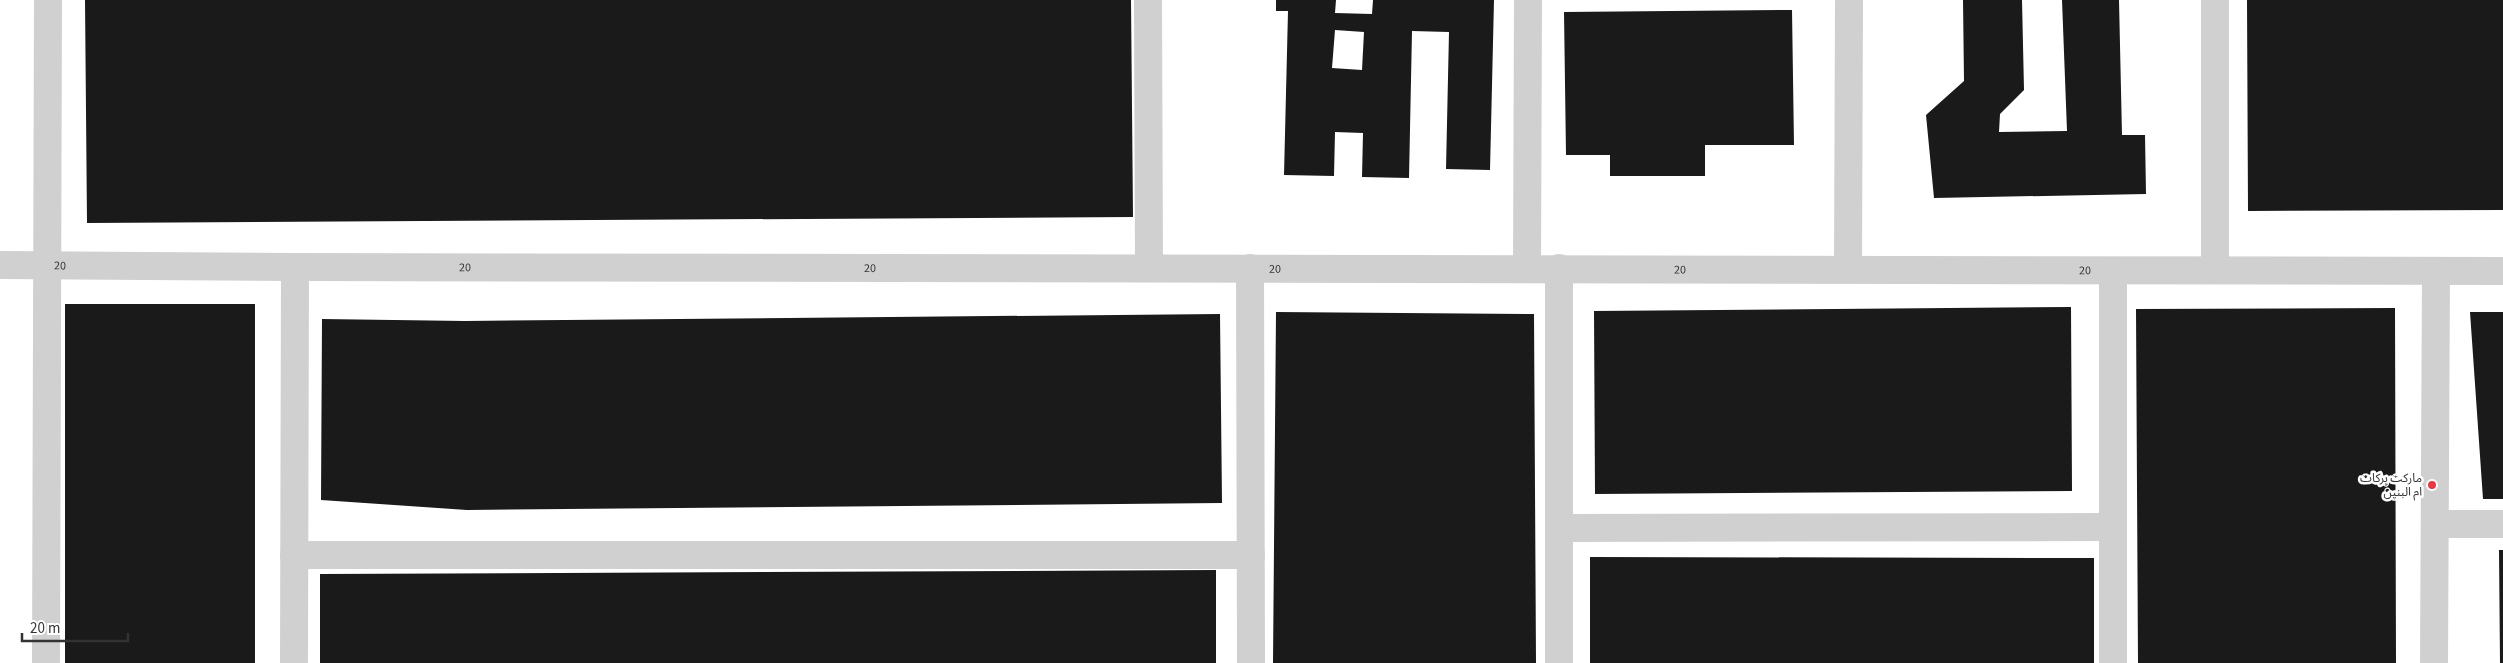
<svg xmlns="http://www.w3.org/2000/svg" width="2503" height="663" viewBox="0 0 2503 663" font-family="'Source Sans 3','Noto Sans Arabic',sans-serif">
  <style>
    .building { fill: #1a1a1a; fill-rule: evenodd }
    .lines { fill: none; stroke-linecap: round; stroke-linejoin: round }
    .minor { stroke: #d0d0d0; stroke-width: 28 }
    .poi-dot { fill: #e63946; stroke: #fff; stroke-width: 2 }
    .labels { text-anchor: middle; stroke-width: 5; stroke-linejoin: round; paint-order: stroke }
    .street-label { font-size: 12px; fill: #333; stroke: #fff }
    .poi-label { font-size: 12px; fill: #333; stroke: #fff; text-anchor: end }
  </style>
  <rect width="100%" height="100%" fill="#fff"/>
  <path class="building" d="M85 0H1131L1133 217 87 223Z
    M1276 0H1336L1335 13 1372 14 1373 0H1494L1490 170 1446 169 1449 32 1412 31 1409 178 1362 177 1363 133 1335 132 1334 176 1284 175 1288 11H1276ZM1335 30 1364 32 1362 70 1332 68Z
    M1963 0H2022L2024 90 2000 114 1999 132 2067 131 2062 0H2119L2122 135H2145L2146 194 1934 198 1926 115 1964 81Z
    M2247 0H2503V210L2248 211Z
    M1792 10 1794 145H1705V176H1610V155H1566L1564 12Z
    M65 304H255V663H65Z
    M2071 307 2072 491 1595 494 1594 311Z
    M2395 308 2396 663H2138L2136 309Z
    M1276 312 1534 314 1536 663H1273Z
    M2470 312H2503V499H2483Z
    M1220 314 1222 503 467 510 321 500 322 319 465 321Z
    M2499 550H2503V663H2500Z
    M1590 557 2094 558V663H1590Z
    M1216 570V663H320V574Z"/>
  <g class="lines">
    <g class="minor">
      <path d="M1148 0 1149 268"/>
      <path id="s1" d="M0 265 295 267 2503 271"/>
      <path d="M1250 268 1251 663"/>
      <path d="M1527 268 1528 0"/>
      <path d="M1848 269 1849 0"/>
      <path d="M2215 270V0"/>
      <path d="M2435 524H2503"/>
      <path d="M1559 528 2113 527"/>
      <path d="M294 555H1251"/>
      <path d="M46 663 48 0"/>
      <path d="M294 663 295 267"/>
      <path d="M1559 663V268"/>
      <path d="M2113 663V271"/>
      <path d="M2434 663 2436 271"/>
    </g>
  </g>
  <circle class="poi-dot" cx="2432" cy="485" r="5"/>
  <g class="labels">
    <g class="street-label">
      <text dy="4" stroke="none"><textPath href="#s1" startOffset="60">20</textPath></text>
      <text dy="4" stroke="none"><textPath href="#s1" startOffset="465">20</textPath></text>
      <text dy="4" stroke="none"><textPath href="#s1" startOffset="870">20</textPath></text>
      <text dy="4" stroke="none"><textPath href="#s1" startOffset="1275">20</textPath></text>
      <text dy="4" stroke="none"><textPath href="#s1" startOffset="1680">20</textPath></text>
      <text dy="4" stroke="none"><textPath href="#s1" startOffset="2085">20</textPath></text>
    </g>
    <g class="poi-label">
      <text x="2422" y="482">ماركت بركات<tspan x="2422" dy="14">ام البنين</tspan></text>
    </g>
  </g>
  <path d="M22 633v8h106v-8" fill="none" stroke="#333333" stroke-width="2.5"/>
  <text x="30" y="633" font-size="15" fill="#333333" stroke="#ffffff" stroke-width="4" paint-order="stroke">20 m</text>
</svg>
